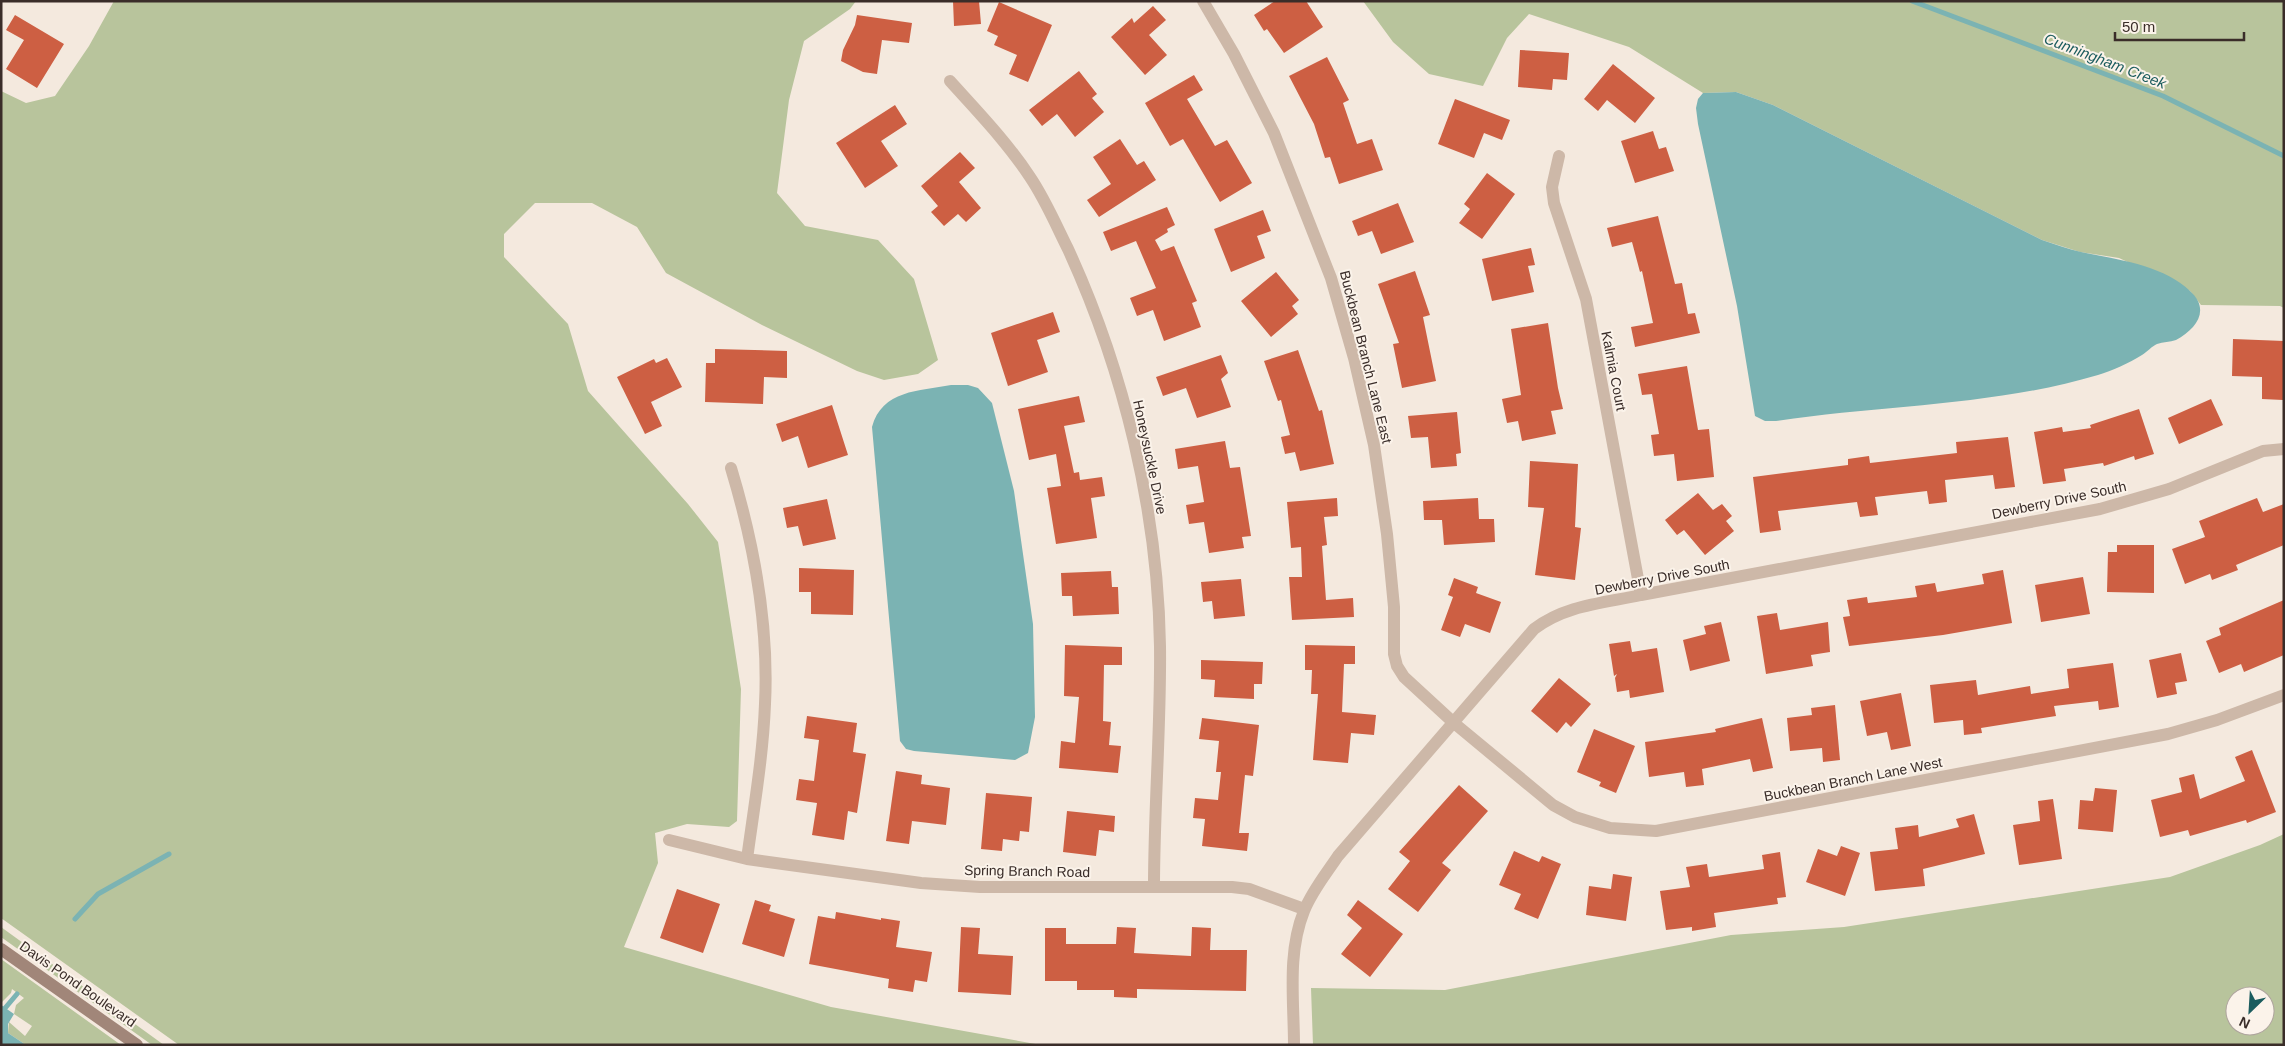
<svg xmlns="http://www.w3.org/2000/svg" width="2285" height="1046" viewBox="0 0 2285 1046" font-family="Arial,sans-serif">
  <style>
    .green { fill: #b8c49c; fill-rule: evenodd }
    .water { fill: #7bb3b3 }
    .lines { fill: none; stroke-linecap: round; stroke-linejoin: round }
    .stream { stroke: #7bb3b3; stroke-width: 5 }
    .building { fill: #cd5f43 }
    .street { stroke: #cdb8a8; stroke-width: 12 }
    .secondary { stroke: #a18679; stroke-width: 12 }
    .labels { text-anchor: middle; stroke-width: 4; stroke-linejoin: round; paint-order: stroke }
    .street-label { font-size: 14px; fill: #3a2d29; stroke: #fbf3ea }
    .water-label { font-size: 15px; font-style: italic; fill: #1b5c5e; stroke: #fbf3ea }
  </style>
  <rect width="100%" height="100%" fill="#f4e9de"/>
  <path class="green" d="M114 1H856L850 9 804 41 789 100 777 193 805 226 878 240 914 279 938 360 918 374 884 380 857 371 762 325 666 273 637 227 592 203H535L504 234V257L568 324 588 391 688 504 718 542 741 689 737 821 729 827 687 824 655 833 658 863 624 947 831 1007 1041 1045H179L1 918V91L26 103 55 96 89 46Z
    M1363 1H2284V308L2280 306 2201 305 2190 291 2119 258 2080 252 2042 240 1773 105 1736 92 1703 93 1629 47 1529 14 1507 38 1483 86 1429 74 1393 42Z
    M2284 834V1045H1313L1311 988 1445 990 1731 935 1844 927 2170 877 2260 845ZM2235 996H2265V1026H2235Z
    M1 927 164 1045H152L1 937Z
    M1 959 121 1045H26L8 1033 9 1022 25 1036 32 1026 14 1014 16 1005 24 998 12 989 11 993 1 1003Z"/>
  <path class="water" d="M1736 92 1773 105 2042 240C2055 244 2068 249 2081 252 2115 259 2164 265 2190 291 2211 310 2196 329 2176 340 2170 342 2163 342 2157 344 2152 346 2147 352 2142 355 2129 363 2112 371 2098 375 1994 406 1883 405 1776 421H1765L1755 416 1737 306 1698 124 1696 108 1698 99 1703 93Z
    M951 385H968L978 388 992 403 1014 491 1033 624 1035 717 1028 753 1015 760 914 751 906 749 900 741 872 427C882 390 919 391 951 385Z
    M1 1005 14 1014 8 1024V1033L26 1045H1Z"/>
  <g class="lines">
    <path class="stream" d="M1912 1 2163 96 2284 156
      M75 919 98 894 169 854
      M1 1013 17 994"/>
  </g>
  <path class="building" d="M953 1H979L981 24 954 26Z
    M1275 1H1306L1323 27 1284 53 1267 29 1264 31 1254 15Z
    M999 2 1052 25 1028 82 1009 74 1017 55 994 45 998 36 987 31Z
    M1153 6 1166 20 1149 35 1167 55 1145 75 1111 37 1132 18 1134 23Z
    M15 15 64 44 37 88 6 69 24 40 6 30Z
    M857 15 912 23 909 43 882 40 877 74 863 72 841 61 843 50 855 25Z
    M1520 50 1569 53 1567 80 1553 79 1552 90 1518 87Z
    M1327 57 1349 100 1343 103 1357 144 1372 139 1383 170 1339 184 1330 157 1325 158 1314 124 1289 76Z
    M1613 64 1655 98 1635 123 1607 100 1598 111 1584 99Z
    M1079 71 1097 94 1092 98 1104 112 1075 137 1057 114 1042 126 1029 110Z
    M1194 75 1203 90 1187 99 1215 146 1227 140 1252 183 1220 202 1183 139 1170 146 1145 103Z
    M1455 99 1510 120 1502 140 1484 133 1474 158 1438 144Z
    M895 105 907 124 881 141 898 166 865 188 836 143Z
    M1653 131 1659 149 1666 147 1674 171 1635 183 1621 141Z
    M1120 139 1137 165 1144 161 1156 180 1099 217 1087 200 1111 184 1093 157Z
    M960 152 975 168 959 182 981 208 966 222 958 214 944 226 931 212 938 206 921 186Z
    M1487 173 1515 194 1482 239 1459 223 1470 209 1464 204Z
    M1398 203 1414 242 1381 254 1372 231 1358 236 1352 221Z
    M1167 207 1175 225 1167 229 1168 232 1155 240 1161 251 1174 246 1197 301 1192 303 1201 327 1164 341 1153 310 1137 316 1130 298 1156 288 1136 241 1111 251 1103 232Z
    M1263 210 1271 231 1257 236 1265 258 1231 272 1214 229Z
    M1658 216 1675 284 1682 283 1688 314 1695 313 1700 333 1635 347 1631 327 1653 323 1642 271 1640 272 1632 242 1612 247 1607 228Z
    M1531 248 1535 265 1528 266 1534 292 1492 301 1482 259Z
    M1415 271 1430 315 1423 317 1436 381 1402 388 1393 344 1399 343 1378 284Z
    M1276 272 1299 300 1292 306 1298 314 1271 337 1241 301Z
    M1053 312 1060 332 1037 340 1048 372 1008 386 991 333Z
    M1548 323 1558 388 1563 409 1551 411 1556 434 1522 441 1518 421 1507 423 1502 399 1521 395 1511 329Z
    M2233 339 2284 341 2283 400 2262 399V377L2232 376Z
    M715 349 787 351V378L764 377 763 404 705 402 706 363H715Z
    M1298 350 1319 411 1322 410 1334 464 1300 471 1295 452 1285 454 1281 437 1290 435 1281 400 1278 401 1264 361Z
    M1221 355 1228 373 1221 379 1231 407 1197 418 1186 388 1163 396 1156 377Z
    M667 358 682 387 651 402 662 426 645 434 617 377 654 359 656 363Z
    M1687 366 1698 430 1709 429 1714 477 1677 481 1674 454 1654 456 1651 435 1659 434 1652 394 1642 395 1638 374Z
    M1079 396 1085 422 1064 426 1074 473 1079 472 1080 480 1102 477 1105 496 1091 498 1097 538 1056 544 1047 488 1061 486 1056 454 1029 460 1018 409Z
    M2211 399 2223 425 2179 444 2168 418Z
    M832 405 848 455 808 468 798 436 782 442 776 424Z
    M2139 409 2154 454 2135 460 2134 456 2104 466 2103 463 2064 469 2066 481 2043 484 2034 432 2062 427 2063 432 2091 428 2090 425Z
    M1457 412 1461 453 1456 454 1457 466 1431 468 1428 437 1411 438 1408 416Z
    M2008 437 2015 487 1995 489 1993 475 1945 480 1947 502 1929 504 1927 491 1875 497 1878 515 1860 517 1857 502 1778 511 1781 530 1760 533 1753 477 1848 465V459L1869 456 1870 463 1957 453 1956 442Z
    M1225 441 1230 468 1240 467 1251 536 1242 537 1244 548 1209 553 1204 522 1189 524 1186 505 1204 502 1198 466 1178 469 1175 449Z
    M1530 461 1578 464 1575 527 1581 528 1575 580 1535 575 1544 508 1528 507Z
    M1698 493 1713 510 1722 504 1732 516 1726 521 1734 531 1705 555 1684 530 1677 535 1665 520Z
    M1337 498 1338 516 1324 517 1327 545 1322 546 1326 600 1353 598 1354 617 1292 620 1289 577H1302L1301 547 1291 548 1287 502Z
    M1478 498 1479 519H1494L1495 542 1444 545 1442 520H1424L1423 501Z
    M2257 498 2263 512 2284 504V545L2236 565 2238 570 2212 580 2210 574 2185 584 2172 549 2205 537 2199 521Z
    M827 499 836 539 803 546 798 526 787 528 783 508Z
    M2117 545H2154V593L2107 592 2108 552H2117Z
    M799 568 854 570 853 615 811 614V592H799Z
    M2003 570 2012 623 1943 635 1849 646 1843 617 1850 616 1847 600 1867 597 1868 603 1917 597 1915 586 1935 583 1937 592 1984 584 1982 574Z
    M1111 571 1112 587H1118L1119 614 1073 616 1072 596H1062L1061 573Z
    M2083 577 2090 614 2041 622 2035 585Z
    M1454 578 1478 587 1476 593 1501 602 1490 633 1465 624 1460 637 1441 630 1453 597 1448 595Z
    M1241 579 1245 616 1214 619 1212 601 1203 602 1201 582Z
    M2284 600V655L2244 672 2241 664 2219 673 2206 641 2221 635 2219 628Z
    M1777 613 1780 630 1828 622 1830 652 1811 655 1813 666 1766 674 1757 616Z
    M1721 622 1730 661 1690 671 1683 640 1706 634 1704 626Z
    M1630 641 1632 652 1657 648 1664 692 1630 698 1629 690 1617 692 1615 678 1617 674 1614 676 1609 644Z
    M1065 645 1122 647V665H1104L1103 721 1111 722 1109 745 1121 746 1118 773 1059 768 1061 741 1075 743 1079 697 1064 696Z
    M1305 645 1355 646V664H1344L1342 712 1376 715 1374 735 1351 733 1348 763 1313 760 1318 694H1311L1312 670H1305Z
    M2181 653 2187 681 2175 683 2177 694 2157 698 2149 660Z
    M1201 660 1263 662 1262 684H1254V699L1214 697 1215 680 1201 679Z
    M2113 663 2119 707 2099 710 2098 701 2054 706 2056 716 1981 728 1982 733 1964 735 1963 720 1934 723 1930 685 1976 680 1978 695 2030 686 2031 694 2069 688 2067 669Z
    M1559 678 1591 704 1571 727 1566 722 1557 733 1531 711Z
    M1901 693 1911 746 1891 750 1887 732 1867 736 1860 701Z
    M1835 705 1840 760 1823 762 1822 748 1790 751 1787 718 1812 715 1811 708Z
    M807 716 857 723 853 752 866 754 857 813 848 811 844 840 812 835 817 803 796 800 799 779 814 781 819 740 804 738Z
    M1202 718 1259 725 1253 776 1245 775 1239 833H1249L1247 851 1202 846 1205 819 1193 818 1195 798 1218 800 1221 772H1216L1219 741 1199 739Z
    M1762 718 1773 768 1753 772 1750 759 1702 769 1704 785 1686 787 1684 772 1649 777 1645 742 1716 732 1715 729Z
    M1594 729 1635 746 1616 793 1599 786 1601 782 1577 772Z
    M2252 750 2276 812 2247 823 2246 820 2190 836 2188 830 2160 837 2151 800 2182 792 2179 778 2194 774 2200 799 2245 781 2235 757Z
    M896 771 922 775 921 784 950 788 946 825 912 821 909 844 886 841Z
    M1459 785 1488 811 1442 863 1451 870 1418 912 1388 889 1410 861 1399 852Z
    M2095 788 2117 790 2113 832 2078 829 2080 800 2093 801Z
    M986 793 1032 797 1029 832 1020 831 1019 841 1003 839 1002 851 981 849Z
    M2053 799 2062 859 2019 865 2013 825 2040 821 2038 801Z
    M1067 811 1115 816 1114 832 1099 830 1096 856 1063 852Z
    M1974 814 1985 854 1923 869 1925 886 1875 891 1870 852 1898 849 1895 828 1918 825 1919 837 1959 827 1956 819Z
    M1841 846 1860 853 1845 896 1806 882 1818 849 1837 856Z
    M1514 851 1539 862 1542 856 1561 864 1538 919 1514 909 1521 894 1499 885Z
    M1780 852 1786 897 1777 898 1778 904 1714 913 1716 927 1692 931V927L1666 930 1660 891 1690 887 1686 867 1707 864 1709 877 1764 869 1762 855Z
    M1613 874 1632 877 1626 921 1586 915 1589 886 1611 889Z
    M677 889 720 904 703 953 660 938Z
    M755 900 771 905 769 911 795 919 784 957 742 944Z
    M1358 900 1403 934 1370 977 1341 954 1362 928 1347 915Z
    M836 912 881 920V918L900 921 896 947 932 952 927 982 915 980 913 992 888 988 889 979 809 964 818 916 835 919Z
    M961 927 980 928 978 954 1013 956 1011 995 958 992Z
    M1117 927 1136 928 1134 953 1191 956 1192 927 1211 928 1210 950H1247L1246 991 1137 989V998L1114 997V990H1077V981H1045V928H1066V944H1116Z"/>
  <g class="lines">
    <path class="street" d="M1203 1 1234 54 1274 133 1331 278 1354 358 1374 445 1387 534 1394 607V654L1397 666 1404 677 1454 723 1553 805 1575 817 1610 828 1656 831 2168 734 2217 720 2284 695
      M950 81C978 112 1007 142 1030 177 1045 199 1056 225 1068 249 1124 371 1158 511 1160 646 1161 726 1154 807 1154 887
      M1559 156 1552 187 1554 203 1586 299 1641 595
      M731 468C754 544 769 624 765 704 763 756 754 807 747 859
      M669 840 747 859 921 883 980 887H1232L1249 889 1304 909
      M1294 1045C1294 1001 1287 953 1304 911 1312 891 1326 874 1338 856L1534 629C1565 605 1604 603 1641 595L2100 509 2169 489 2263 451 2284 449"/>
    <path class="secondary" d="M1 949 137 1045"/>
  </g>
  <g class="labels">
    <g class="street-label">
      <text transform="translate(1366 357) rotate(76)" y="5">Buckbean Branch Lane East</text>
      <text transform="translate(1614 371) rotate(79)" y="5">Kalmia Court</text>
      <text transform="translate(1150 457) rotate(78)" y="5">Honeysuckle Drive</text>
      <text transform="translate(2059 500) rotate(-12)" y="5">Dewberry Drive South</text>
      <text transform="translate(1662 577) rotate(-11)" y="5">Dewberry Drive South</text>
      <text transform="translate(1853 779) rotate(-11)" y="5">Buckbean Branch Lane West</text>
      <text transform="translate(1027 871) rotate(1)" y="5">Spring Branch Road</text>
      <text transform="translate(78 984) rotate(35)" y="5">Davis Pond Boulevard</text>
    </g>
    <g class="water-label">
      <text transform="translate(2105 61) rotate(21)" y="5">Cunningham Creek</text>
    </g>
  </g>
  <rect width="2285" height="1046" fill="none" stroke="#3a2d29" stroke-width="5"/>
  <g transform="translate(2250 1011) rotate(205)"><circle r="24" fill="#fbf3ea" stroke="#aea49d"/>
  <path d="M0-4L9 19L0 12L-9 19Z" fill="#1b5c5e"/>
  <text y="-8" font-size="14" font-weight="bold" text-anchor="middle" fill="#3a2d29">N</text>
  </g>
  <path d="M2115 32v8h129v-8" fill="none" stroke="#3a2d29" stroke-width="2.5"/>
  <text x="2122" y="32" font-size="15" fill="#3a2d29" stroke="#fbf3ea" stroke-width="4" paint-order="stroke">50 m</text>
</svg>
